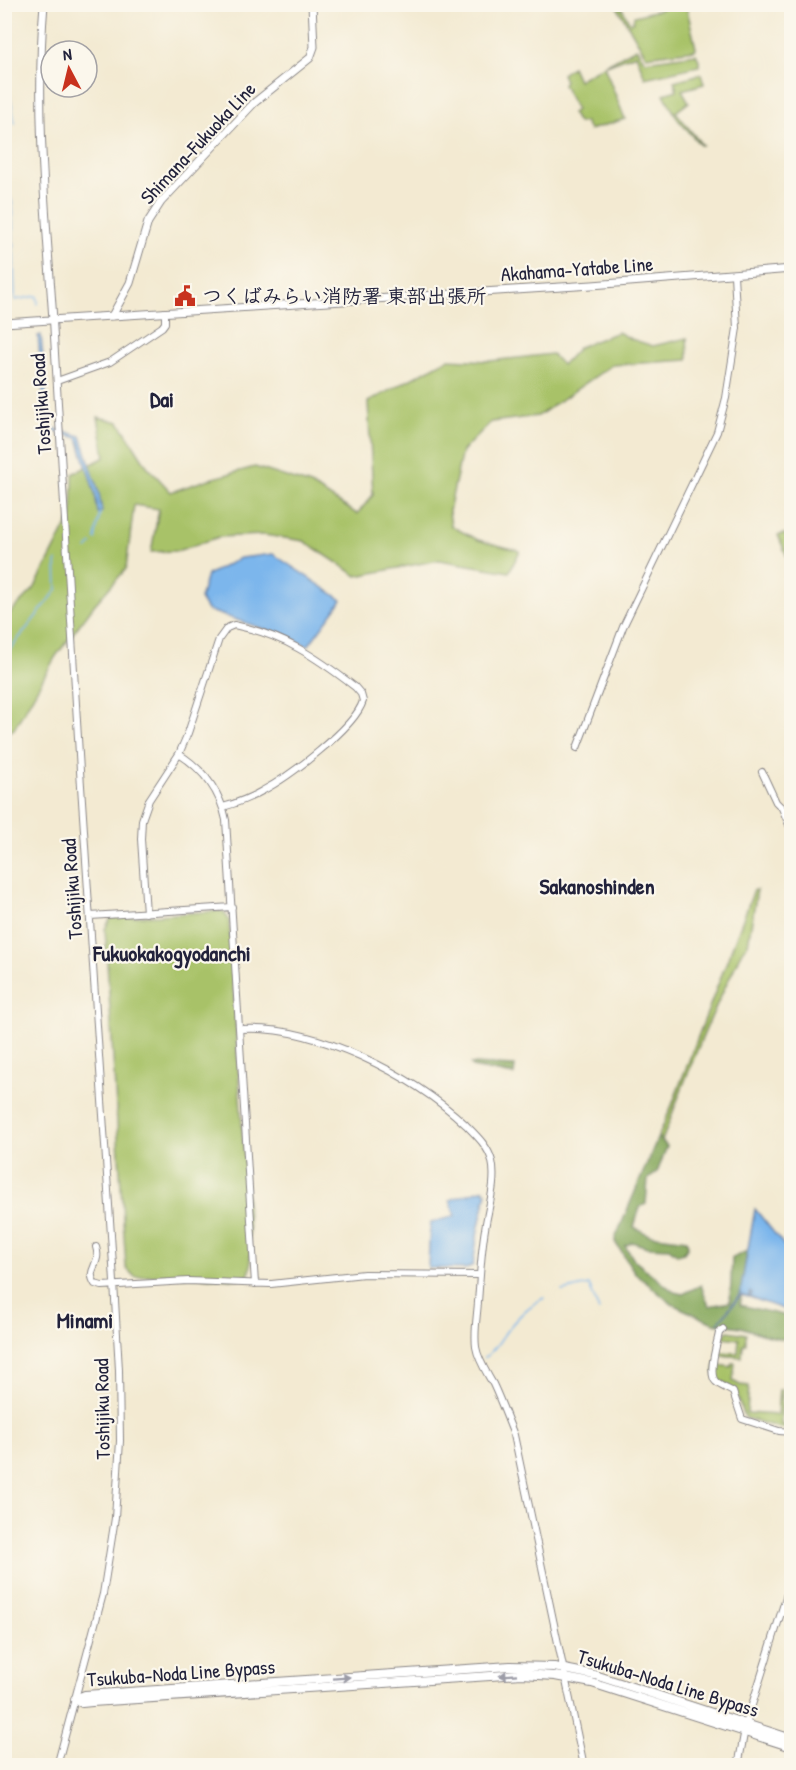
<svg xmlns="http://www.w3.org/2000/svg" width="796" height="1770" viewBox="0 0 796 1770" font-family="'Patrick Hand','Klee One',sans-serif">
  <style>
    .green { fill: #a8c268; stroke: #657252; stroke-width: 1.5 }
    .forest { fill: #86a85c; stroke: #54654c; stroke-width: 1.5 }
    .water { fill: #7bb6ec; stroke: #4e6c94; stroke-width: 1.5 }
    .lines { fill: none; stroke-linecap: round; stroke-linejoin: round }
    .stream { stroke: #7bb6ec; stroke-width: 1.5 }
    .tertiary-casing { stroke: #8a8686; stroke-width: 8 }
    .secondary-casing { stroke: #8a8686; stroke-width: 9 }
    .primary-casing { stroke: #8a8686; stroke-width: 10 }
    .tertiary { stroke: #fff; stroke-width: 6 }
    .secondary { stroke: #fff; stroke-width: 7 }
    .primary { stroke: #fff; stroke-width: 8 }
    .oneway { fill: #9c9ca7 }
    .labels { text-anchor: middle; stroke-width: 4.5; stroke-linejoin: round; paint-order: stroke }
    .street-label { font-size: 20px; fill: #22223b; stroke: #fbf7ec }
    .poi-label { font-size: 20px; font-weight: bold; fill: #22223b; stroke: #fbf7ec; text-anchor: start }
    .quarter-label { font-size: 22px; font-weight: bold; fill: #22223b; stroke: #fbf7ec }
  </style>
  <rect width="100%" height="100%" fill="#fbf7ec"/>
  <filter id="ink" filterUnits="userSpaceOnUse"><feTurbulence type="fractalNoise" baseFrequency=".0167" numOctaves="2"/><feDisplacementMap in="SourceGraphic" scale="12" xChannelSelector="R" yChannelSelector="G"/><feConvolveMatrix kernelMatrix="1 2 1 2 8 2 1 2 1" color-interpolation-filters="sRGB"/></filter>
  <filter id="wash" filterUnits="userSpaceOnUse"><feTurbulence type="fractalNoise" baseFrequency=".008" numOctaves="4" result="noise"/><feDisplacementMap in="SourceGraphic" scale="24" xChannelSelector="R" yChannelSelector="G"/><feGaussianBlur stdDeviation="1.35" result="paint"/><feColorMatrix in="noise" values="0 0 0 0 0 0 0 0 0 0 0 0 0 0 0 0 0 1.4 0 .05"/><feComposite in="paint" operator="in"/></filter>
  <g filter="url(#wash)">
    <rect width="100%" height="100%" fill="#f3ead2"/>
    <path class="green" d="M616 5H620L630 23 633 21 634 16 662 9 659 5H686L696 48 695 50 646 56Z
      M636 48 645 61 696 54 699 60V66L645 78 636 54 604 66 625 119 589 130 585 122 578 123 572 113 576 110 563 85 565 81 562 74 572 67 578 80Z
      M701 74 704 84 682 90 689 102 676 112 702 145H700L677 118 664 94 677 90 674 81Z
      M618 332 631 339 653 346 687 338 688 360 612 365 538 416 491 422 462 451 449 511 451 526 478 540 520 551 509 572 439 560 357 576 304 541 264 535 219 537 177 551 151 552 159 509 134 505 126 569 95 604 56 656 14 729 5 734V618L34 589 72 515 73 474 105 457 98 417 119 422 147 466 171 492 206 480 255 467 311 485 357 514 373 495 368 402 448 359 490 361 552 354 562 365 579 347Z
      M791 495 792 566H791L778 535 790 533Z
      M754 890H757L748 944C738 953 737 964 731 975 704 1029 683 1085 662 1141L658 1137 672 1105Z
      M219 911 224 912 229 920 251 1268 248 1276 237 1279 166 1275 135 1277 126 1268 105 929 111 918Z
      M728 1331 746 1334V1344L743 1345 742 1357 720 1355V1352L738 1353 739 1339 722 1337Z
      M718 1362 719 1365 731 1367 732 1363H735L733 1381 740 1385 749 1386 747 1413 777 1415 779 1390H782L781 1425H791V1429L780 1428 746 1418 742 1412 736 1390 717 1379 714 1372 716 1363Z"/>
    <path class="forest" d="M471 1064 515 1066 514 1075 472 1067Z
      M658 1137 667 1146 657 1173 648 1179 646 1204 640 1207 634 1227 649 1235 687 1240 688 1246 684 1253 678 1255 669 1248 647 1247 632 1242 625 1246 634 1260 674 1292 683 1294 701 1285 709 1306 730 1302 732 1258 747 1251 740 1305 791 1317V1341L761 1334 741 1327 713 1323 672 1304 635 1273 615 1242V1239Z"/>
    <path class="water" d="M41 335 49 427 81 436 99 493 102 512 98 513 95 494 78 438 46 429 38 336Z
      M273 554 342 600 308 646 288 637 207 610 200 599 207 575 240 558Z
      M484 1189 485 1192H487L478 1230 473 1265 466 1269 428 1268 430 1223 455 1216 450 1200Z
      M755 1209 791 1254V1312L749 1297 752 1294 750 1292 748 1297 741 1295 718 1323 740 1294Z"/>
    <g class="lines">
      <path class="stream" d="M4 68 15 123
        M7 133 5 138 7 188 12 203 15 300 37 296 38 304
        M95 539 100 513
        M87 549 92 544
        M4 657 57 590 56 563 57 561
        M562 1291 589 1285 599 1311
        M484 1358C498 1347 498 1342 508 1329 517 1318 531 1304 544 1298"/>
    </g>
  </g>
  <g filter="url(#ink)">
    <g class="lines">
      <defs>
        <path id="tertiary" d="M53 320 80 771 113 1265 119 1370 120 1441 115 1518 103 1594 57 1766
          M57 381 110 362 162 327 165 323V312
          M577 748 623 627 717 432 726 398 737 328 734 275
          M179 754C204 770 220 791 226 820L255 1284
          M762 772 776 802 782 808 792 832
          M146 913 141 839 142 820 149 800 179 754 188 733 219 639 227 628 234 625C284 635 316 657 355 687L361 694 363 701C355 728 287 778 262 791 250 798 237 803 223 807
          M90 916 232 907
          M240 1029C314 1024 413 1075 466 1125 476 1135 488 1146 492 1161 497 1182 488 1208 485 1229 481 1253 480 1277 478 1302 477 1317 474 1332 476 1347 478 1360 487 1373 493 1384 501 1401 507 1418 514 1435L584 1766
          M96 1247C102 1265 85 1269 95 1284L102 1286 188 1281 271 1284 364 1274 480 1275
          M723 1329 719 1333C717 1344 707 1374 716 1382 720 1386 728 1389 733 1392L742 1419 779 1431 792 1432
          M738 1766 746 1724 792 1578"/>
        <path id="secondary" d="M44 4C35 110 46 215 53 320
          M112 316 130 283 148 222 161 202 254 103 310 58 314 47 312 4
          M4 323 592 285 792 269"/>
        <path id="primary" d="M75 1699 85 1695 510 1666 554 1667 595 1675 792 1739
          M75 1699 82 1703 92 1702 522 1674 555 1676 592 1683 792 1747"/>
      </defs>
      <use href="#tertiary" class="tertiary-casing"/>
      <use href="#secondary" class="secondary-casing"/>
      <use href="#primary" class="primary-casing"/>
      <use href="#tertiary" class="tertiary"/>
      <use href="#secondary" class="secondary"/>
      <use href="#primary" class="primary"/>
    </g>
    <defs><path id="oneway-solid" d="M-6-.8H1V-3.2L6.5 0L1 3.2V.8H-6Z" transform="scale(1.5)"/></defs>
    <g class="oneway">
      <use href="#oneway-solid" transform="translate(508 1675) rotate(176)"/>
      <use href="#oneway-solid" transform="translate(342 1678) rotate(-4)"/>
    </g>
  </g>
  <defs>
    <symbol id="civic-bare" viewBox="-9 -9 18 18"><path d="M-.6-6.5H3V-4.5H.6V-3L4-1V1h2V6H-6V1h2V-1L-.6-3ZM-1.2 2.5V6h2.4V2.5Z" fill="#c8321e" stroke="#fbf7ec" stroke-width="2.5" paint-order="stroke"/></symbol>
  </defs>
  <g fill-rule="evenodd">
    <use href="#civic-bare" x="170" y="281" width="30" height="30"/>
  </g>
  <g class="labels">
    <g class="street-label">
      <text transform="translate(198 143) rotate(-47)" y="7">Shimana-Fukuoka Line</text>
      <text transform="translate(577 269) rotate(-4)" y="7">Akahama-Yatabe Line</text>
      <text transform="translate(41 404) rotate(-94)" y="7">Toshijiku Road</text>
      <text transform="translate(72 889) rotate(-94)" y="7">Toshijiku Road</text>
      <text transform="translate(102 1409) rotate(-91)" y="7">Toshijiku Road</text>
      <text transform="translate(181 1673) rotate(-4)" y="7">Tsukuba-Noda Line Bypass</text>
      <text transform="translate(668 1683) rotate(17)" y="7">Tsukuba-Noda Line Bypass</text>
    </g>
    <g class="poi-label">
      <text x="202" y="303">つくばみらい消防署 東部出張所</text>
    </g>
    <g class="quarter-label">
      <text x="162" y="407">Dai</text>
      <text x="597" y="894">Sakanoshinden</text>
      <text x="172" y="961">Fukuokakogyodanchi</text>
      <text x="85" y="1328">Minami</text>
    </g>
  </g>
  <rect width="796" height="1770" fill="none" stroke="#fbf7ec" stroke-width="24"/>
  <g transform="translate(69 69) rotate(353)"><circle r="28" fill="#fbf7ec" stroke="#a4a2a5" stroke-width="1.5"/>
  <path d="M0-4.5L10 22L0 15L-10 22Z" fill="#c8321e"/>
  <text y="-9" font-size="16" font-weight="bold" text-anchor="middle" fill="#22223b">N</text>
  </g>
</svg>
